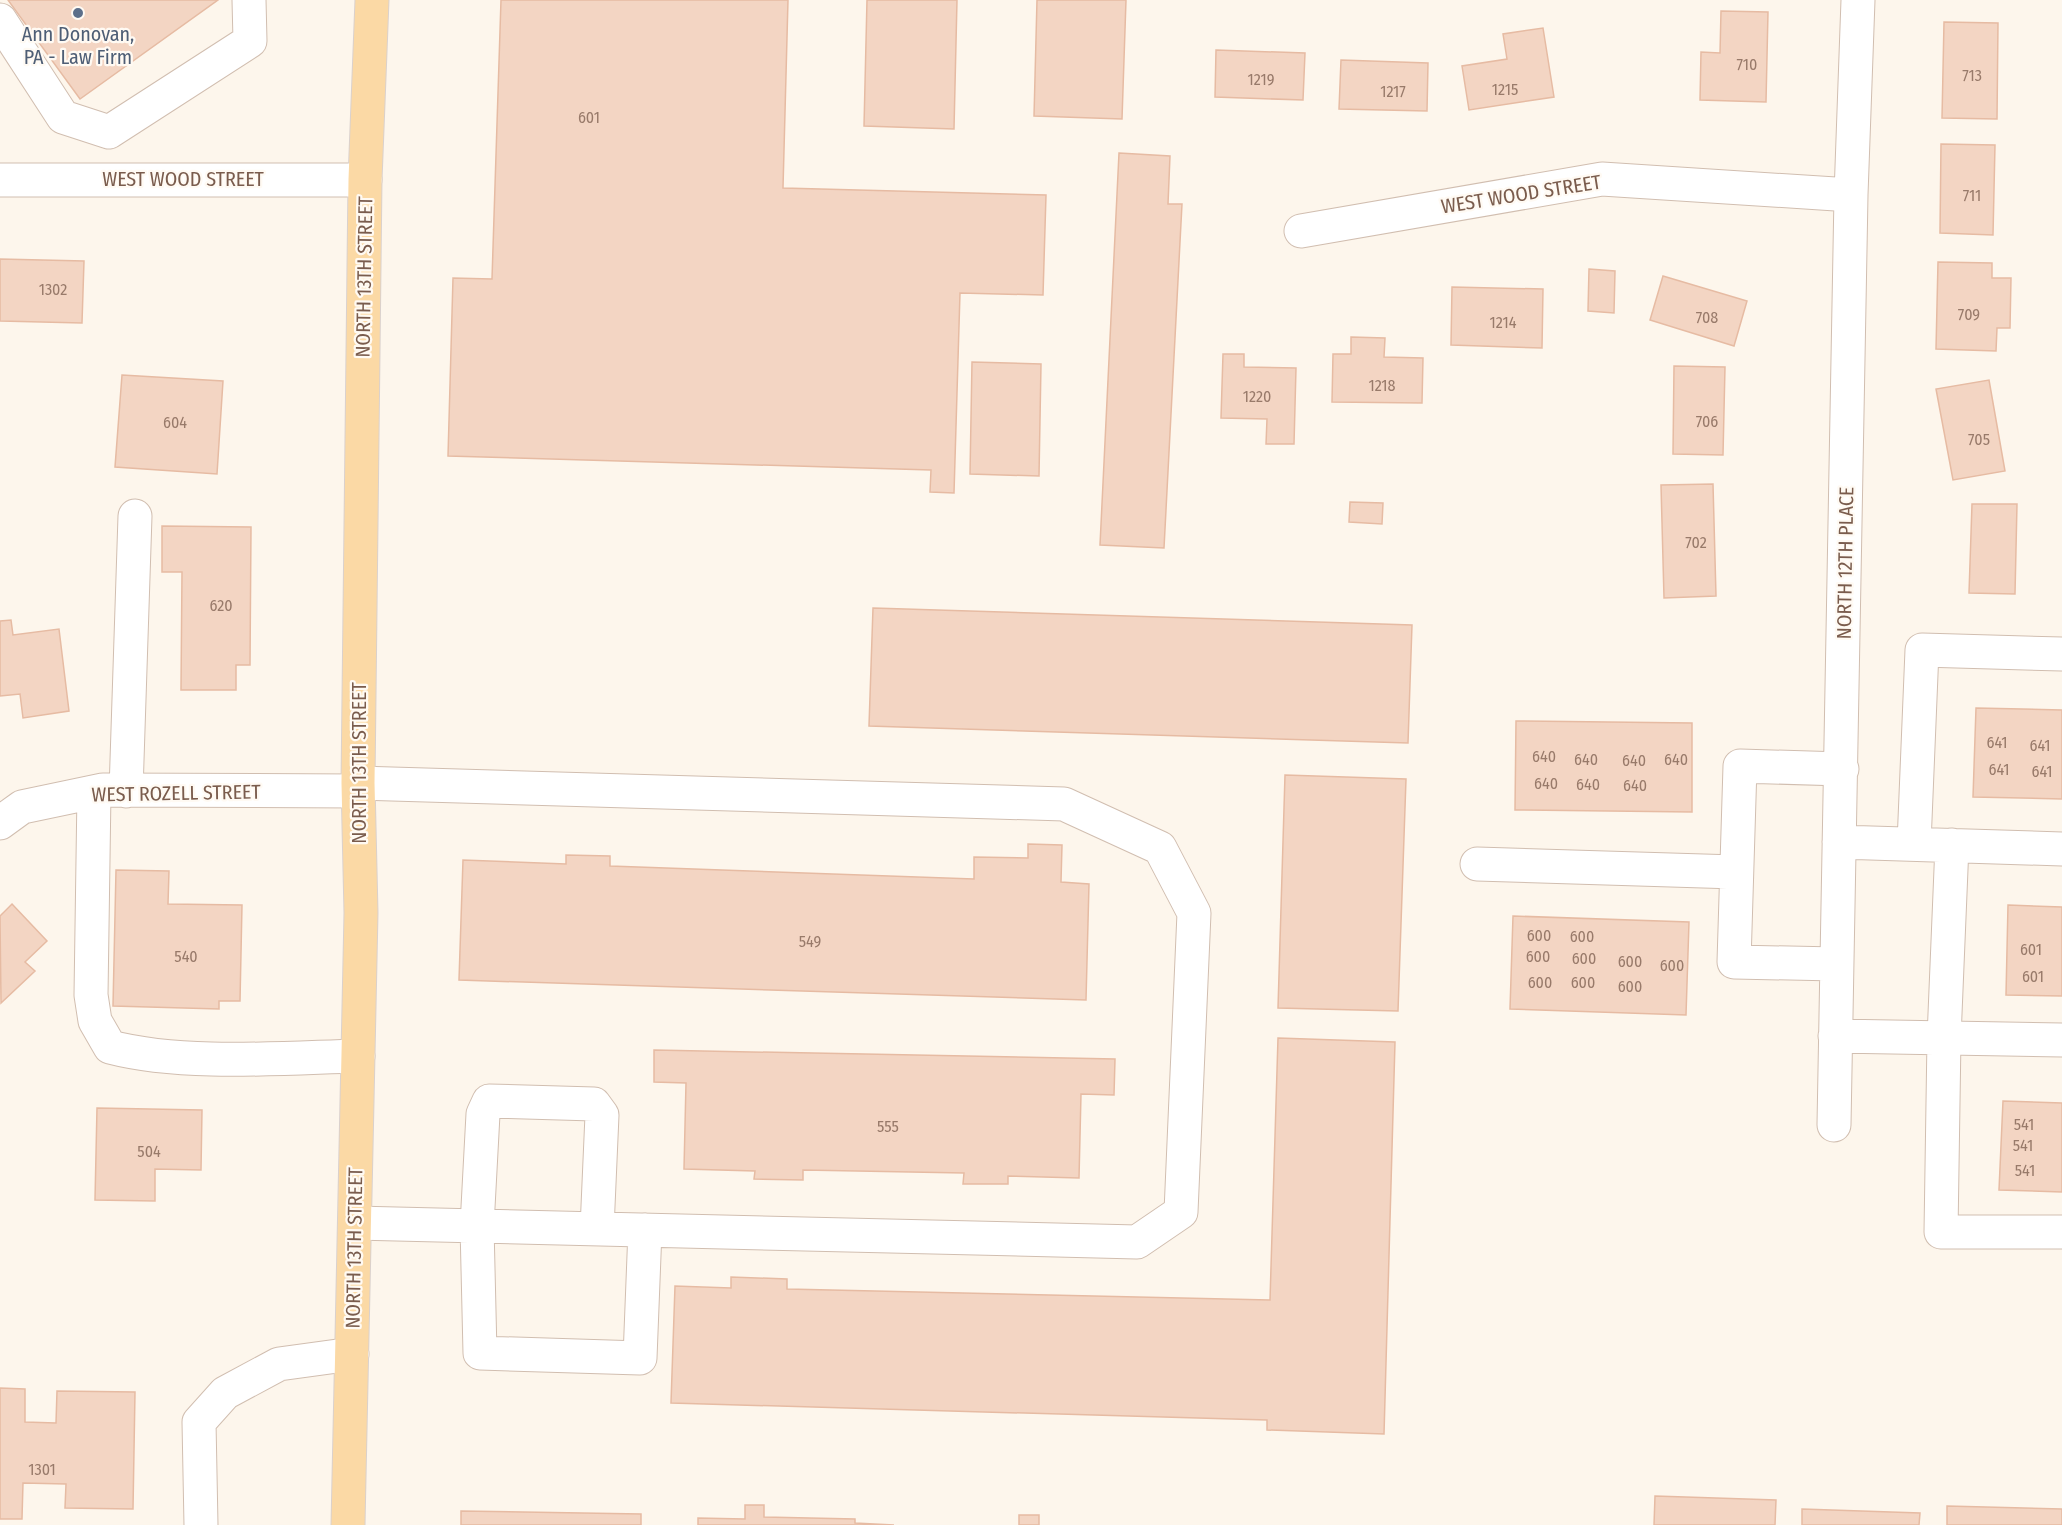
<svg xmlns="http://www.w3.org/2000/svg" width="2062" height="1525" viewBox="0 0 2062 1525" font-family="'Fira Sans Condensed',sans-serif">
  <style>
    .building { fill: #f3d5c3; stroke: #e6bba3; stroke-width: 1.5 }
    .lines { fill: none; stroke-linecap: round; stroke-linejoin: round }
    .minor-casing { stroke: #d1beb0; stroke-width: 35 }
    .major-casing { stroke: #dad1cd; stroke-width: 35 }
    .minor { stroke: #fff; stroke-width: 33 }
    .major { stroke: #fbd9a5; stroke-width: 33 }
    .service-dot { fill: #5c6f8a; stroke: #fffaf3; stroke-width: 2 }
    .labels { text-anchor: middle; stroke-width: 4.5; stroke-linejoin: round; paint-order: stroke }
    .number-label { font-size: 16px; fill: #987a6a }
    .service-label { font-size: 20px; fill: #4e5e75; stroke: #fffaf3 }
    .street-label { font-size: 20px; fill: #7a5c4d; stroke: #fffaf3 }
  </style>
  <rect width="100%" height="100%" fill="#fdf6ec"/>
  <path class="building" d="M8 0H218L80 99Z
    M501 0H788L783 188 1046 195 1043 295 960 293 954 493 930 492 931 470 448 456 453 278 492 279Z
    M867 0H957L954 129 864 126Z
    M1037 0H1126L1122 119 1034 116Z
    M1721 11 1768 12 1766 102 1700 100 1701 52 1720 53Z
    M1944 22 1998 23 1997 119 1942 118Z
    M1543 28 1554 97 1469 110 1462 66 1507 59 1503 34Z
    M1216 50 1305 53 1303 100 1215 97Z
    M1341 60 1428 63 1427 111 1339 109Z
    M1941 144 1995 145 1993 235 1940 233Z
    M1119 153 1170 156 1168 204H1182L1164 548 1100 545Z
    M0 259 84 261 82 323 0 321Z
    M1938 262 1992 263V278H2011L2010 328H1997L1996 351 1936 349Z
    M1589 269 1615 271 1614 313 1588 311Z
    M1663 276 1747 301 1734 346 1650 320Z
    M1452 287 1543 289 1542 348 1451 345Z
    M1351 337 1385 338 1384 357 1423 358 1422 403 1332 402 1333 354H1351Z
    M1223 354H1244V367L1296 368 1294 444H1266L1267 419 1221 418Z
    M972 362 1041 364 1039 476 970 474Z
    M1674 366 1725 367 1723 455 1673 454Z
    M122 375 223 381 217 474 115 467Z
    M1989 380 2005 471 1953 480 1936 389Z
    M1713 484 1716 596 1664 598 1661 485Z
    M1350 502 1383 503 1382 524 1349 522Z
    M1972 504H2017L2015 594 1969 593Z
    M162 526 251 527 250 665H236V690H181L182 572H162Z
    M873 608 1412 625 1408 743 869 726Z
    M11 620 13 635 59 629 69 711 23 718 20 694 0 696V621Z
    M1976 708 2062 710V799L1973 797Z
    M1516 721 1692 723V812L1515 810Z
    M1285 775 1406 779 1398 1011 1278 1008Z
    M1028 844 1062 845 1061 882 1089 884 1086 1000 459 980 463 860 566 864V855L610 856V866L974 879V857L1028 858Z
    M116 870 169 871 168 904 242 905 240 1001H219V1009L113 1006Z
    M12 904 47 941 25 962 35 971 1 1003 0 916Z
    M2008 905 2062 907V996L2006 995Z
    M1513 916 1689 922 1686 1015 1510 1009Z
    M1278 1038 1395 1042 1384 1434 1267 1430V1420L671 1403 675 1286 731 1288V1277L787 1279V1289L1270 1300Z
    M654 1050 1115 1059 1114 1095 1081 1094 1079 1178 1008 1176V1184H963L964 1173 803 1170V1180L754 1179 755 1171 684 1169 686 1083 654 1082Z
    M2003 1101 2062 1103V1192L1999 1190Z
    M97 1108 202 1110 201 1170 155 1169V1201L95 1200Z
    M0 1388 25 1389V1422L56 1423 57 1391 135 1392 133 1509 65 1508 66 1484 23 1483 22 1519H0Z
    M1655 1496 1776 1500 1775 1525H1654Z
    M745 1505H764V1517L855 1519V1523L894 1525H698V1518L745 1519Z
    M1947 1506 2062 1509V1525H1947Z
    M1802 1509 1920 1513 1919 1525H1802Z
    M461 1511 641 1514V1525H461Z
    M1019 1515H1039V1525H1019Z"/>
  <g class="lines">
    <defs>
      <path id="minor" d="M0 20 63 117 109 132
        M109 132 250 41 249 0
        M0 180H365
        M1301 231 1602 179 1851 195
        M126 791 135 516
        M94 792 91 995 95 1021 110 1047C183 1066 282 1058 358 1056
        M0 823 22 807 103 790 358 791
        M1839 842 2062 849
        M1914 844 1922 650 2062 654
        M1952 845 1944 1038 1941 1232H2062
        M1477 864 1736 872
        M1836 964 1734 962 1740 766 1842 769
        M1835 1036 2062 1040
        M1834 1125 1851 195 1858 0
        M355 1223 1137 1242 1181 1212 1194 913 1160 848 1064 804 358 783
        M597 1229 602 1115 594 1104 489 1101 483 1114 477 1226 480 1353 640 1358 645 1230
        M201 1525 199 1422 225 1393 279 1364 352 1354"/>
      <path id="major" d="M348 1525 361 913 358 783 365 180 372 0"/>
    </defs>
    <use href="#minor" class="minor-casing"/>
    <use href="#major" class="major-casing"/>
    <use href="#minor" class="minor"/>
    <use href="#major" class="major"/>
  </g>
  <circle class="service-dot" cx="78" cy="13" r="6"/>
  <g class="labels">
    <g class="number-label">
      <text x="1747" y="70">710</text>
      <text x="1972" y="81">713</text>
      <text x="1261" y="85">1219</text>
      <text x="1505" y="95">1215</text>
      <text x="1393" y="97">1217</text>
      <text x="589" y="123">601</text>
      <text x="1972" y="201">711</text>
      <text x="53" y="295">1302</text>
      <text x="1969" y="320">709</text>
      <text x="1707" y="323">708</text>
      <text x="1503" y="328">1214</text>
      <text x="1382" y="391">1218</text>
      <text x="1257" y="402">1220</text>
      <text x="1707" y="427">706</text>
      <text x="175" y="428">604</text>
      <text x="1979" y="445">705</text>
      <text x="1696" y="548">702</text>
      <text x="221" y="611">620</text>
      <text x="1997" y="748">641</text>
      <text x="2040" y="751">641</text>
      <text x="1544" y="762">640</text>
      <text x="1586" y="765">640</text>
      <text x="1676" y="765">640</text>
      <text x="1634" y="766">640</text>
      <text x="1999" y="775">641</text>
      <text x="2042" y="777">641</text>
      <text x="1546" y="789">640</text>
      <text x="1588" y="790">640</text>
      <text x="1635" y="791">640</text>
      <text x="1539" y="941">600</text>
      <text x="1582" y="942">600</text>
      <text x="810" y="947">549</text>
      <text x="2031" y="955">601</text>
      <text x="186" y="962">540</text>
      <text x="1538" y="962">600</text>
      <text x="1584" y="964">600</text>
      <text x="1630" y="967">600</text>
      <text x="1672" y="971">600</text>
      <text x="2033" y="982">601</text>
      <text x="1540" y="988">600</text>
      <text x="1583" y="988">600</text>
      <text x="1630" y="992">600</text>
      <text x="2024" y="1130">541</text>
      <text x="888" y="1132">555</text>
      <text x="2023" y="1151">541</text>
      <text x="149" y="1157">504</text>
      <text x="2025" y="1176">541</text>
      <text x="42" y="1475">1301</text>
    </g>
    <g class="service-label">
      <text x="78" y="41">Ann Donovan,<tspan x="78" dy="23">PA - Law Firm</tspan></text>
    </g>
    <g class="street-label">
      <text x="183" y="186">WEST WOOD STREET</text>
      <text transform="translate(1521 194) rotate(-9)" y="7">WEST WOOD STREET</text>
      <text transform="translate(364 277) rotate(-89)" y="7">NORTH 13TH STREET</text>
      <text transform="translate(1845 563) rotate(-89)" y="7">NORTH 12TH PLACE</text>
      <text transform="translate(359 763) rotate(-90)" y="7">NORTH 13TH STREET</text>
      <text transform="translate(176 793) rotate(-1)" y="7">WEST ROZELL STREET</text>
      <text transform="translate(354 1248) rotate(-89)" y="7">NORTH 13TH STREET</text>
    </g>
  </g>
</svg>
